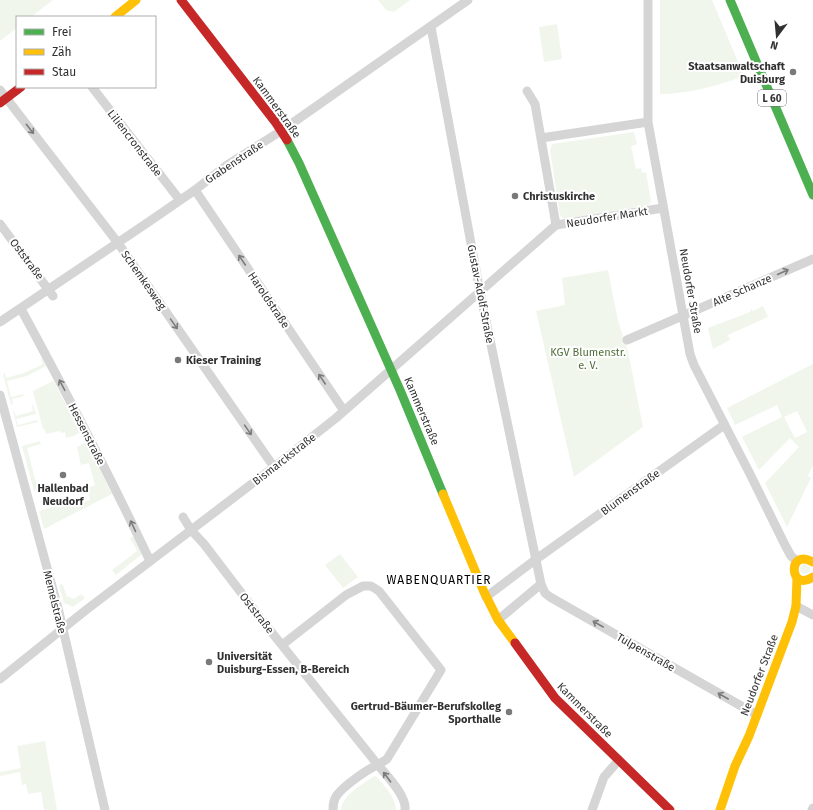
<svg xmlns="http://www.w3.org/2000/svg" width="813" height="810" viewBox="0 0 813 810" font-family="'Fira Sans',sans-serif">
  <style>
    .green { fill: #f1f6ed; fill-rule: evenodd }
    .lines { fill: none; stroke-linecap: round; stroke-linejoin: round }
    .street { stroke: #d5d5d5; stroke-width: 9 }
    .fast { stroke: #4caf50; stroke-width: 9 }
    .slow { stroke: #ffc107; stroke-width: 9 }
    .jam { stroke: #c62828; stroke-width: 9 }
    .oneway { stroke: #7b7b7b }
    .poi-dot { fill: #797979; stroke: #fff; stroke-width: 1.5 }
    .labels { text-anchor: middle; stroke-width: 4; stroke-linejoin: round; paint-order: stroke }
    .shield { fill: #fff; stroke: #6f6f6f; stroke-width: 1 }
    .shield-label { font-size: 10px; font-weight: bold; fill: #313131 }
    .poi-label { font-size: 11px; font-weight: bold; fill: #313131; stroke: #fff; text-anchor: start }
    .street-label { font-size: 11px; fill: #313131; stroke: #fff }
    .park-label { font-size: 11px; fill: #516f3c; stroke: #fff }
    .neighbourhood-label { font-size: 12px; letter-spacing: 1px; fill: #000; stroke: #fff }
  </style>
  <rect width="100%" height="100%" fill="#fff"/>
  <path class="green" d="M0 0H53L31 17H17V28L0 41Z
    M378 0H410L394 12 386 10Z
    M660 0H712L744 76C717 86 689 94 660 94Z
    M557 24 562 59 544 62 539 27Z
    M634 132 637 144 631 146 636 169 641 168 642 173 646 172 651 202 649 205 569 219H565L560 215 550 150 552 144Z
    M608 270 618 321 628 351 643 427 574 477 536 311 565 305 562 278Z
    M763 306 768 317 728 335 730 340 713 349 708 328 750 312 751 309 753 311Z
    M42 358 46 366 27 376 7 381 11 397 23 394 24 396 12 399 13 404 11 405 3 374 5 373 6 378 24 373 43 364 41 359Z
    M813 364V465L808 476 811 478 787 527 765 483 799 447 790 438 759 470 742 437 782 417 777 405 735 425 727 408ZM797 411 807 432 795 438 784 417Z
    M51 376 80 432 74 436 66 438 65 432 61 433 60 431 46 434 45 429H43L33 391 53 381Z
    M33 404 36 414 16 419 18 425 37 420 38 422 17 427 13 411H14L16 416 33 411 32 405Z
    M40 441 41 444 27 448 38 490 34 491 22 446Z
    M86 442 112 494 44 529 39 511 64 504 65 507 90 500 87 488 95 485 89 463 81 465 77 447Z
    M134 536 142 554 116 575 112 570 137 551 130 538Z
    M340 554 358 577 343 588 325 565Z
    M800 569a5 5 0 1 1 10 0a5 5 0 1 1-10 0Z
    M62 583 67 596 74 599 81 594 85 598 73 607 64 603 59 586Z
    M45 741 57 810H44L41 792 28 794 26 784 22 785 20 772 0 776V772L21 768 17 746Z
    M374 776 377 777C385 787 395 796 396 810H341C343 794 362 785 374 776Z"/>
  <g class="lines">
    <path class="street" d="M648 0V122L690 354 694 365 750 474 785 545 791 556 797 561
      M431 27 480 292 541 584 498 620
      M92 87 179 199
      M0 90 118 243 274 467
      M527 91 535 104 556 225
      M541 138 648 122
      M195 190 344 411
      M0 224 53 296
      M556 225 663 208
      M21 309C66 392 110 476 150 561
      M0 322 150 221 195 190 227 165 281 131 468 0
      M627 340 813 259
      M0 395 59 612 105 810
      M183 517 191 530 204 544 265 624 378 765 387 759 441 670 379 591 371 586H363L346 595 282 645
      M541 584 545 593 550 597 757 715
      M486 597 535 560 724 425
      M796 606 813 615
      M0 679 86 610 274 467 336 418 556 225
      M333 810C333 805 334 799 337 795 344 786 367 769 378 765 386 775 407 796 405 810
      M592 810 604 777 619 760
      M812 810 813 808"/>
    <path class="fast" d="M730 0 813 195
      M287 140 299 163 400 390 443 494"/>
    <path class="slow" d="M115 17 136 0
      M443 494 484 592 498 620 515 643
      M813 562C787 547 789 593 813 577
      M720 810 735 766 749 736 792 622 796 606 797 578"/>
    <path class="jam" d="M181 0 276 123 287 140
      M0 103 21 87
      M515 643 555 698 670 810"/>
  </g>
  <defs><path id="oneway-shaft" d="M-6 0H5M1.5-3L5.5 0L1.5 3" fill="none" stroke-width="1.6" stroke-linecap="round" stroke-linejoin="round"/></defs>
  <g class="oneway">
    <use href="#oneway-shaft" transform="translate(30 129) rotate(52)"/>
    <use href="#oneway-shaft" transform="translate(242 260) rotate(-124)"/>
    <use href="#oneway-shaft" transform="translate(783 272) rotate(-24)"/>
    <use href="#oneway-shaft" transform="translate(174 324) rotate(55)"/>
    <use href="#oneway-shaft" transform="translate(322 379) rotate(-124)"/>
    <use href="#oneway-shaft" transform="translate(62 385) rotate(-118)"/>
    <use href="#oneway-shaft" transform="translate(248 430) rotate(55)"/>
    <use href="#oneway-shaft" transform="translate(133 526) rotate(-115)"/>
    <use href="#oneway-shaft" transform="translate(598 624) rotate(-150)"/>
    <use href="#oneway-shaft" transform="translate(723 696) rotate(-150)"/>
    <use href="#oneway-shaft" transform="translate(387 777) rotate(-127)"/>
  </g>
  <g class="poi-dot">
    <circle cx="793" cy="72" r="4"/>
    <circle cx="515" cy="196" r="4"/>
    <circle cx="178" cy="360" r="4"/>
    <circle cx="63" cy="475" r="4"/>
    <circle cx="209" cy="662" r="4"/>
    <circle cx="509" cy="712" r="4"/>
  </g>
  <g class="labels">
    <rect class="shield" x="758" y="90" width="28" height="16" rx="3"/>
    <g class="shield-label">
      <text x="772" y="102">L 60</text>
    </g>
    <g class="poi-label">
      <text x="785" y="70" text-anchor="end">Staatsanwaltschaft<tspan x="785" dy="13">Duisburg</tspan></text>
      <text x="523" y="200">Christuskirche</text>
      <text x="186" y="364">Kieser Training</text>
      <text x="63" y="492" text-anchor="middle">Hallenbad<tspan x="63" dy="13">Neudorf</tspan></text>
      <text x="217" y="660">Universität<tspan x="217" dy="13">Duisburg-Essen, B-Bereich</tspan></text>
      <text x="501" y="710" text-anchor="end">Gertrud-Bäumer-Berufskolleg<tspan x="501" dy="13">Sporthalle</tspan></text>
    </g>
    <g class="street-label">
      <text transform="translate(277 107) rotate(54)" y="4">Kammerstraße</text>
      <text transform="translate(135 143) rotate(52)" y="4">Liliencronstraße</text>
      <text transform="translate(234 162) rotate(-34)" y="4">Grabenstraße</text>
      <text transform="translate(607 217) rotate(-9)" y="4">Neudorfer Markt</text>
      <text transform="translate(27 259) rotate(53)" y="4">Oststraße</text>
      <text transform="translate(144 280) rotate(55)" y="4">Schemkesweg</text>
      <text transform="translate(742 290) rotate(-24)" y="4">Alte Schanze</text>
      <text transform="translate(691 291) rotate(80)" y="4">Neudorfer Straße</text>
      <text transform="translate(481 294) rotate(79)" y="4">Gustav-Adolf-Straße</text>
      <text transform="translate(269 300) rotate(56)" y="4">Haroldstraße</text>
      <text transform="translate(422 411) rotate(67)" y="4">Kammerstraße</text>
      <text transform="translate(87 434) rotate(63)" y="4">Hessenstraße</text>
      <text transform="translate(284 459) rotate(-38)" y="4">Bismarckstraße</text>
      <text transform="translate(630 492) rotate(-36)" y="4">Blumenstraße</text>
      <text transform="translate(55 602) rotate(76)" y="4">Memelstraße</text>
      <text transform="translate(257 613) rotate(52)" y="4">Oststraße</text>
      <text transform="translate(646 652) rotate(30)" y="4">Tulpenstraße</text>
      <text transform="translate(759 675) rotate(-69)" y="4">Neudorfer Straße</text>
      <text transform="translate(585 710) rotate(45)" y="4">Kammerstraße</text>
    </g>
    <g class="park-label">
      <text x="588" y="356">KGV Blumenstr.<tspan x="588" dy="13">e. V.</tspan></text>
    </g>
    <g class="neighbourhood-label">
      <text x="439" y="584">WABENQUARTIER</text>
    </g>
  </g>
  <rect x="16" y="16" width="140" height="72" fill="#ffffff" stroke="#adadad"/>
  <rect x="24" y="29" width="20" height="6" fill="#4caf50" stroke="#adadad"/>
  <text x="52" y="36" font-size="12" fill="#313131">Frei</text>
  <rect x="24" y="49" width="20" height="6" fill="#ffc107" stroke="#adadad"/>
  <text x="52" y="56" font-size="12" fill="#313131">Zäh</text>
  <rect x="24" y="69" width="20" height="6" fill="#c62828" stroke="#adadad"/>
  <text x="52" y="76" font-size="12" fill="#313131">Stau</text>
  <g transform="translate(777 36) rotate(196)" stroke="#ffffff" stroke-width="3" paint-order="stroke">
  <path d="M0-3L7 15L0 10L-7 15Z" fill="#313131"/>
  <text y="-6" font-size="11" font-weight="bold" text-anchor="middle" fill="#313131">N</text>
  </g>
</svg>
